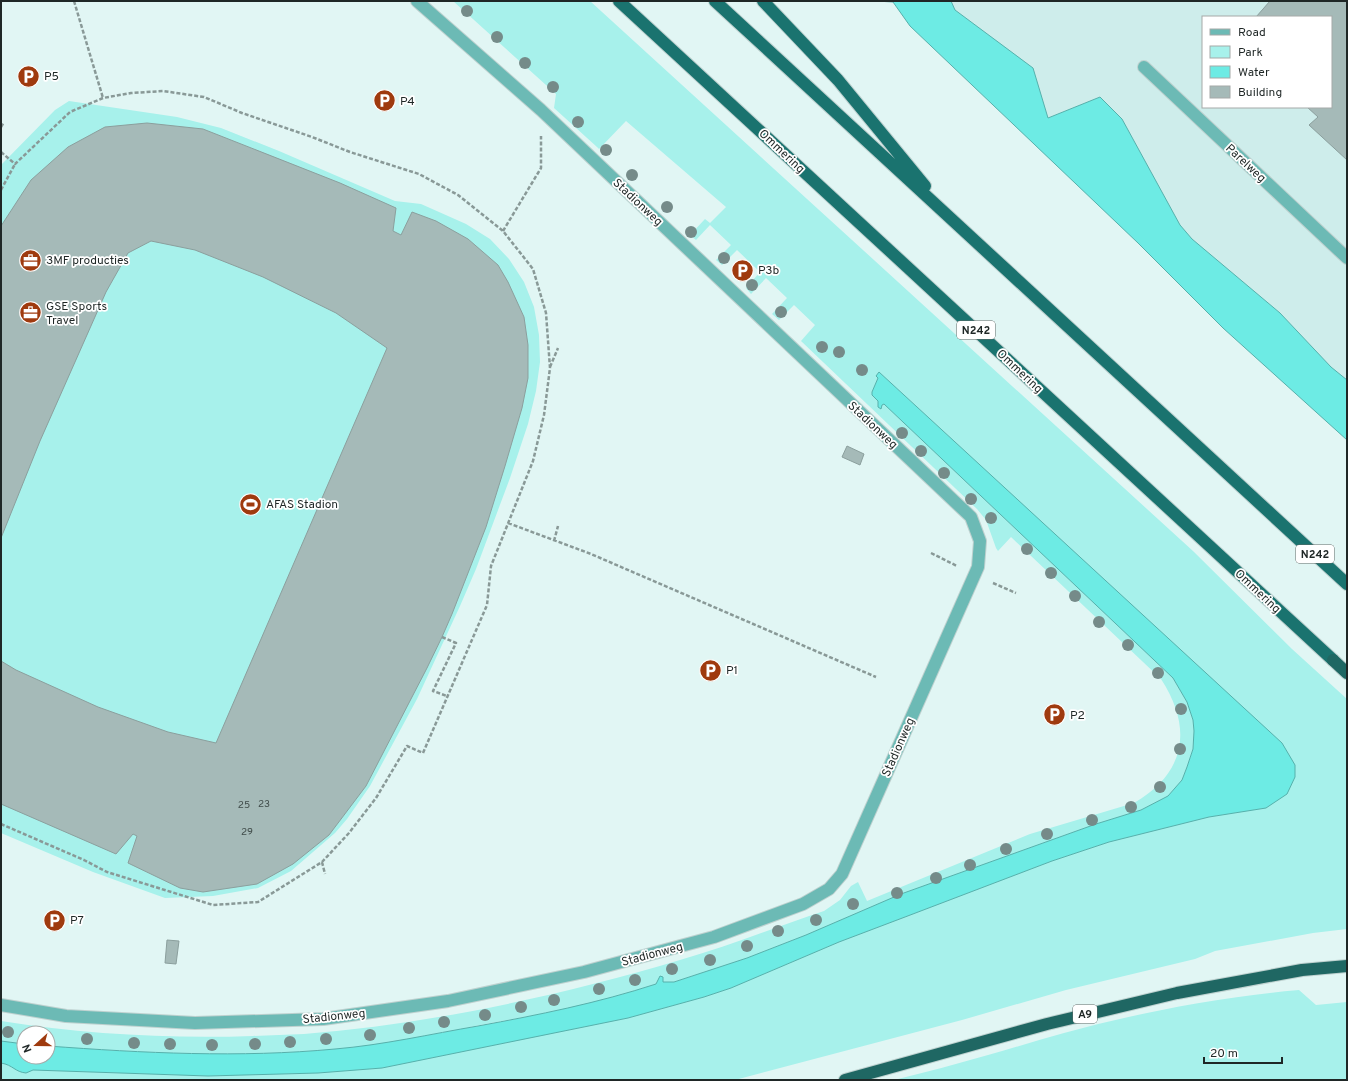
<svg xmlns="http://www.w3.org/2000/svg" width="1348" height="1081" viewBox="0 0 1348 1081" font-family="Overpass,sans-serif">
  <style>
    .built { fill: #ceedeb; fill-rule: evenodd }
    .green { fill: #a7f1eb }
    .water { fill: #6debe4; stroke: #56b0ab }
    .building { fill: #a5bab8; stroke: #8b9f9d }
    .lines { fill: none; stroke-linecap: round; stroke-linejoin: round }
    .service-casing { stroke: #bed1cf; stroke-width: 14 }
    .minor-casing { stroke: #bed1cf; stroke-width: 14 }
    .trunk-casing { stroke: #bed1cf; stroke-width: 14 }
    .motorway-casing { stroke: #bed1cf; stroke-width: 14 }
    .path { stroke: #899997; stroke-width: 2.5; stroke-dasharray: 4 2; stroke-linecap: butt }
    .service { stroke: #6cbab5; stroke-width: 12 }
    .minor { stroke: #6cbab5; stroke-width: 12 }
    .trunk { stroke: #1a736f; stroke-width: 12 }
    .motorway { stroke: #1f6763; stroke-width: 12 }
    .tree { fill: #758b89 }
    .labels { text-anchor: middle; stroke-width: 3.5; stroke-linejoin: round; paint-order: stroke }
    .number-label { font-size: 10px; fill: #404c4a }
    .shield { fill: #fff; stroke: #626867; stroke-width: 1 }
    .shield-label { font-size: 11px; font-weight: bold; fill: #1f2726 }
    .poi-label { font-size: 12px; fill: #1f2726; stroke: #fff; text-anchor: start }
    .street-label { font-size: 12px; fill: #1f2726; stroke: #fff }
  </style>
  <rect width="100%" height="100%" fill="#e1f6f4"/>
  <path class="built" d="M930 1H1347V380L1331 367 1280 313 1192 239 1180 225 1122 119 1100 97 1047 118 1033 68ZM1203 17H1331V107H1203Z"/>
  <path class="green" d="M453 1H590L1193 551 1292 649 1347 699V929L1313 933 1215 951 1195 959 1066 990 962 1020 735 1080H1V1063C11 1065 22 1073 33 1070L208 1076 318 1073 381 1068 628 1018 704 997 731 988 839 942 1052 861 1109 842 1209 817 1266 808 1260 725 879 372 878 378 872 392 874 397 882 405 884 404 1173 678 1187 702 1193 720 1194 731 1193 749 1187 767 1182 780 1168 796 1141 810 1096 824 901 894 806 935 747 958 674 982H658L656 984C597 1004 536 1015 475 1026 429 1035 382 1045 335 1049 240 1058 143 1053 48 1046V1033H24V1044L1 1041V1021C84 1034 169 1039 253 1036 270 1035 287 1035 304 1034 430 1024 559 996 680 960 729 946 776 927 824 911L840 900 851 886 858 882 867 901 1030 834 1134 803C1186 773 1193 728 1161 679L1011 537 998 551 996 548 986 520 977 509 801 341 815 325 794 305 779 320 772 314 787 298 766 278 751 294 746 288 760 272 737 250 722 265 716 260 731 245 710 225 696 240 690 235 705 219 710 223 726 207 626 121 600 148 599 149 597 147 554 108 556 94Z
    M69 101 177 117 221 128 279 151 395 201 421 204 466 224 490 239 509 259 524 282 534 307 539 335 540 362 536 391 528 424 510 478 476 569 460 606 417 699 370 786 347 819 335 833 291 871 258 888 213 896 165 898 93 872 1 833V165L55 110Z
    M1299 990 1316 1005 1347 1002V1080H894C926 1072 957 1064 988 1055 1013 1048 1039 1040 1064 1033 1141 1012 1220 997 1299 990Z"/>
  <path class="water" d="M876 1H951L955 10 1033 68 1048 118 1100 97 1122 119 1180 225 1192 239 1280 313 1331 367 1347 380V440L1223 328 1138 243 910 26 893 2Z
    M879 372 1282 743 1295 765V777L1287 794 1266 808 1209 817 1109 842 1052 861 905 917 839 942 731 988 704 997 628 1018 382 1068 318 1073 208 1076 33 1070 26 1073C15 1072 13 1065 1 1063V1041L24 1044V1057H48V1046C143 1053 240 1058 335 1049 383 1045 431 1034 478 1026 538 1015 598 1003 656 984L660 976 663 977V982H674L747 958 806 935 901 894 1096 824 1141 810 1168 796 1182 780 1187 767 1193 749 1194 731 1193 720 1187 702 1173 678 884 404 882 405 881 409 878 407V401L872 395V392L878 378 876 376Z"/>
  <path class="building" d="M1270 1H1347V160L1309 125 1318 117 1307 107H1331V17H1256Z
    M147 123 203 129 340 183 396 208 393 231 401 235 412 212 436 221 468 239 498 265 508 282 524 317 528 345V378L522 408 505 466 486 527 452 614 442 637 427 668 366 786 329 835 293 864 257 884 203 892 180 888 128 863 137 836 133 834 116 854 1 804V661L16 670 98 707 168 732 216 743 387 348 336 313 263 277 195 250 151 241 128 253 106 292 40 441 1 538V226L31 180 68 147 105 127Z
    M847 446 864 454 860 465 842 457Z
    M167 940 179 941 176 964 165 963Z"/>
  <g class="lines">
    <defs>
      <path id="service" d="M1 1005 66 1016 195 1023 323 1019 448 1001 584 972 714 937 803 904 829 889 842 874 978 567 980 541 971 517 541 110 417 1"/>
      <path id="minor" d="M1144 67 1347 258"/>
      <path id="trunk" d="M619 1 1333 660
        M715 1 1347 584
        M763 1 838 80 925 186"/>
      <path id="motorway" d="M1333 660 1347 673
        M845 1080 1047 1024 1177 993 1302 970 1347 966"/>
    </defs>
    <use href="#service" class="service-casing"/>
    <use href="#minor" class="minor-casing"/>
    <use href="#trunk" class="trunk-casing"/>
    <use href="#motorway" class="motorway-casing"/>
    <path class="path" d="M74 1 103 98
      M1 127 4 122
      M1 152 15 164 70 112 103 98 131 93 163 91 204 97 242 113 312 137 350 152 419 174 458 195 503 231 533 269 546 313 550 368 544 415 533 461 491 566 487 605 423 753 407 746 376 798 349 833 322 862 258 902 213 905 107 872 84 860 1 824
      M1 190 15 164
      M503 231 541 168V136
      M550 367 558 348
      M508 523 591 554 876 677
      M554 541 558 526
      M931 553 957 566
      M993 583 1016 593
      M442 637 456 643 433 691 447 696
      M322 862 325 874"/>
    <use href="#service" class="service"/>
    <use href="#minor" class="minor"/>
    <use href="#trunk" class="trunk"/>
    <use href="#motorway" class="motorway"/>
  </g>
  <g class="tree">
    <circle cx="467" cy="11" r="6"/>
    <circle cx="497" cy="37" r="6"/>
    <circle cx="525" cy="63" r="6"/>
    <circle cx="553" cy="87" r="6"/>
    <circle cx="578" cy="122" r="6"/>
    <circle cx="606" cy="150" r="6"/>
    <circle cx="632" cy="175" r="6"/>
    <circle cx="667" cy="207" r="6"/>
    <circle cx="691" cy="232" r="6"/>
    <circle cx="724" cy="258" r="6"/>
    <circle cx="752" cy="285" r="6"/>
    <circle cx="781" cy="312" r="6"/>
    <circle cx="822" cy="347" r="6"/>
    <circle cx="839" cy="352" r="6"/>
    <circle cx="862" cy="370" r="6"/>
    <circle cx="902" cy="433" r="6"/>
    <circle cx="921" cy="451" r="6"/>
    <circle cx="944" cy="473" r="6"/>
    <circle cx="971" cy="499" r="6"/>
    <circle cx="991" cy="518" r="6"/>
    <circle cx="1027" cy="549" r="6"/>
    <circle cx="1051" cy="573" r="6"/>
    <circle cx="1075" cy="596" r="6"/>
    <circle cx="1099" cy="622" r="6"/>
    <circle cx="1128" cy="645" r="6"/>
    <circle cx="1158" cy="673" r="6"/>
    <circle cx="1181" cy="709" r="6"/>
    <circle cx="1180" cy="749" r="6"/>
    <circle cx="1160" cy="787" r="6"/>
    <circle cx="1131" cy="807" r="6"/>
    <circle cx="1092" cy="820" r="6"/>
    <circle cx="1047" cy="834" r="6"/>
    <circle cx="1006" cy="849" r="6"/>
    <circle cx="970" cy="865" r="6"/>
    <circle cx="936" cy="878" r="6"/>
    <circle cx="897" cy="893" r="6"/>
    <circle cx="853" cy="904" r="6"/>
    <circle cx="816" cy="920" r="6"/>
    <circle cx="778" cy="931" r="6"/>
    <circle cx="747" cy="946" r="6"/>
    <circle cx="710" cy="960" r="6"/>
    <circle cx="672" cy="969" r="6"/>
    <circle cx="635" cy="980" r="6"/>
    <circle cx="599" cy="989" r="6"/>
    <circle cx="554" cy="1000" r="6"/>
    <circle cx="521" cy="1007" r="6"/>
    <circle cx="485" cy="1015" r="6"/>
    <circle cx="444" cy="1022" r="6"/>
    <circle cx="409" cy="1028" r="6"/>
    <circle cx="8" cy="1032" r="6"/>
    <circle cx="370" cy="1035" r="6"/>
    <circle cx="87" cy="1039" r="6"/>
    <circle cx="326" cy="1039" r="6"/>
    <circle cx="290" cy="1042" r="6"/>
    <circle cx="134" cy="1043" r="6"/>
    <circle cx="170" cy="1044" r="6"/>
    <circle cx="255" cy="1044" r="6"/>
    <circle cx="212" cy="1045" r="6"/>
  </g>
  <defs>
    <symbol id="parking-disc" viewBox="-11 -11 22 22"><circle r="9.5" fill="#9f3a0e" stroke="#fff"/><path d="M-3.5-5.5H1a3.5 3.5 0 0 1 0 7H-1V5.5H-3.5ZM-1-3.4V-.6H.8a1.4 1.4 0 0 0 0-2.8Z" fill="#fff"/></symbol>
    <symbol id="office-disc" viewBox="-11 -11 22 22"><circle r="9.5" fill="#9f3a0e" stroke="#fff"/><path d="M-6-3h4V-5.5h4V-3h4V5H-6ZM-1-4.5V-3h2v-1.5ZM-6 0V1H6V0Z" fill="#fff"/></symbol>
    <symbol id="stadium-disc" viewBox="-11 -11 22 22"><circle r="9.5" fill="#9f3a0e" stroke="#fff"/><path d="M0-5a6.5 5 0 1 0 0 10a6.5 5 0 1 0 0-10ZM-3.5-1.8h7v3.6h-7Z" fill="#fff"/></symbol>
  </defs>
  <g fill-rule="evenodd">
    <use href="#parking-disc" x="16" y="64" width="25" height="25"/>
    <use href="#parking-disc" x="372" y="88" width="25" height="25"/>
    <use href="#office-disc" x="18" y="248" width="25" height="25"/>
    <use href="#parking-disc" x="730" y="258" width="25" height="25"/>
    <use href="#office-disc" x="18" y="300" width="25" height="25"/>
    <use href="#stadium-disc" x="238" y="492" width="25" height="25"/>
    <use href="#parking-disc" x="698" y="658" width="25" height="25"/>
    <use href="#parking-disc" x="1042" y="702" width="25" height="25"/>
    <use href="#parking-disc" x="42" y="908" width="25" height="25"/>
  </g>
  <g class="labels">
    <g class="number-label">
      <text x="264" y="807">23</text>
      <text x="244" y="808">25</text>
      <text x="247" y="835">29</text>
    </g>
    <g class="shield">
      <rect x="957" y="321" width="38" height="18" rx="3"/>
      <rect x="1296" y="545" width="38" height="18" rx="3"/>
      <rect x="1073" y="1005" width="24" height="18" rx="3"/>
    </g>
    <g class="shield-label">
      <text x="976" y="334">N242</text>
      <text x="1315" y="558">N242</text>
      <text x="1085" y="1018">A9</text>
    </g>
    <g class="poi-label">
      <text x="44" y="80">P5</text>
      <text x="400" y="105">P4</text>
      <text x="46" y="264">3MF producties</text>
      <text x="758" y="274">P3b</text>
      <text x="46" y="310">GSE Sports<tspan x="46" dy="14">Travel</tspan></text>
      <text x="266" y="508">AFAS Stadion</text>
      <text x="726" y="674">P1</text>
      <text x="1070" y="719">P2</text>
      <text x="70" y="924">P7</text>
    </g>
    <g class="street-label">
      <text transform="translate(782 151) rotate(43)" y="4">Ommering</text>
      <text transform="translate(1246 163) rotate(43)" y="4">Parelweg</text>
      <text transform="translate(638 202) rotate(43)" y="4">Stadionweg</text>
      <text transform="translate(1020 371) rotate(43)" y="4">Ommering</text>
      <text transform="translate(873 425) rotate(43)" y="4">Stadionweg</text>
      <text transform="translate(1258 591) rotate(43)" y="4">Ommering</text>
      <text transform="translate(898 747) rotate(-66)" y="4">Stadionweg</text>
      <text transform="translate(652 954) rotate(-15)" y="4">Stadionweg</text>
      <text transform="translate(334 1016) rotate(-6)" y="4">Stadionweg</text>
    </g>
  </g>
  <rect width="1348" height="1081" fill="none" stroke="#1f2726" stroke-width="4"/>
  <rect x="1202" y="16" width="130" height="92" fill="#ffffff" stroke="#a5a9a8"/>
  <rect x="1210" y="29" width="20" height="6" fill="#6cbab5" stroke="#a5a9a8"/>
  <text x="1238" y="36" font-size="12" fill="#1f2726">Road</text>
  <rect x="1210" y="46" width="20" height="12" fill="#a7f1eb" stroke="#a5a9a8"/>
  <text x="1238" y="56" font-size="12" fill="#1f2726">Park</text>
  <rect x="1210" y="66" width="20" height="12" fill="#6debe4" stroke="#a5a9a8"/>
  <text x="1238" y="76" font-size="12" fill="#1f2726">Water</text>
  <rect x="1210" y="86" width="20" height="12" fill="#a5bab8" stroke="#a5a9a8"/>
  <text x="1238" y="96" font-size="12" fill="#1f2726">Building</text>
  <g transform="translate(36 1045) rotate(249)"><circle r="19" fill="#ffffff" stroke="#a5a9a8"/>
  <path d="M0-3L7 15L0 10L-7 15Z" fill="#9f3a0e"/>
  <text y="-6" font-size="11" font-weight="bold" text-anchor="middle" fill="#1f2726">N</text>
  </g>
  <path d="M1204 1057v6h78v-6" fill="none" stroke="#1f2726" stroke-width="2"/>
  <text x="1210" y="1057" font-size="12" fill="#1f2726" stroke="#ffffff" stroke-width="3" paint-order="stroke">20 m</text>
</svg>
